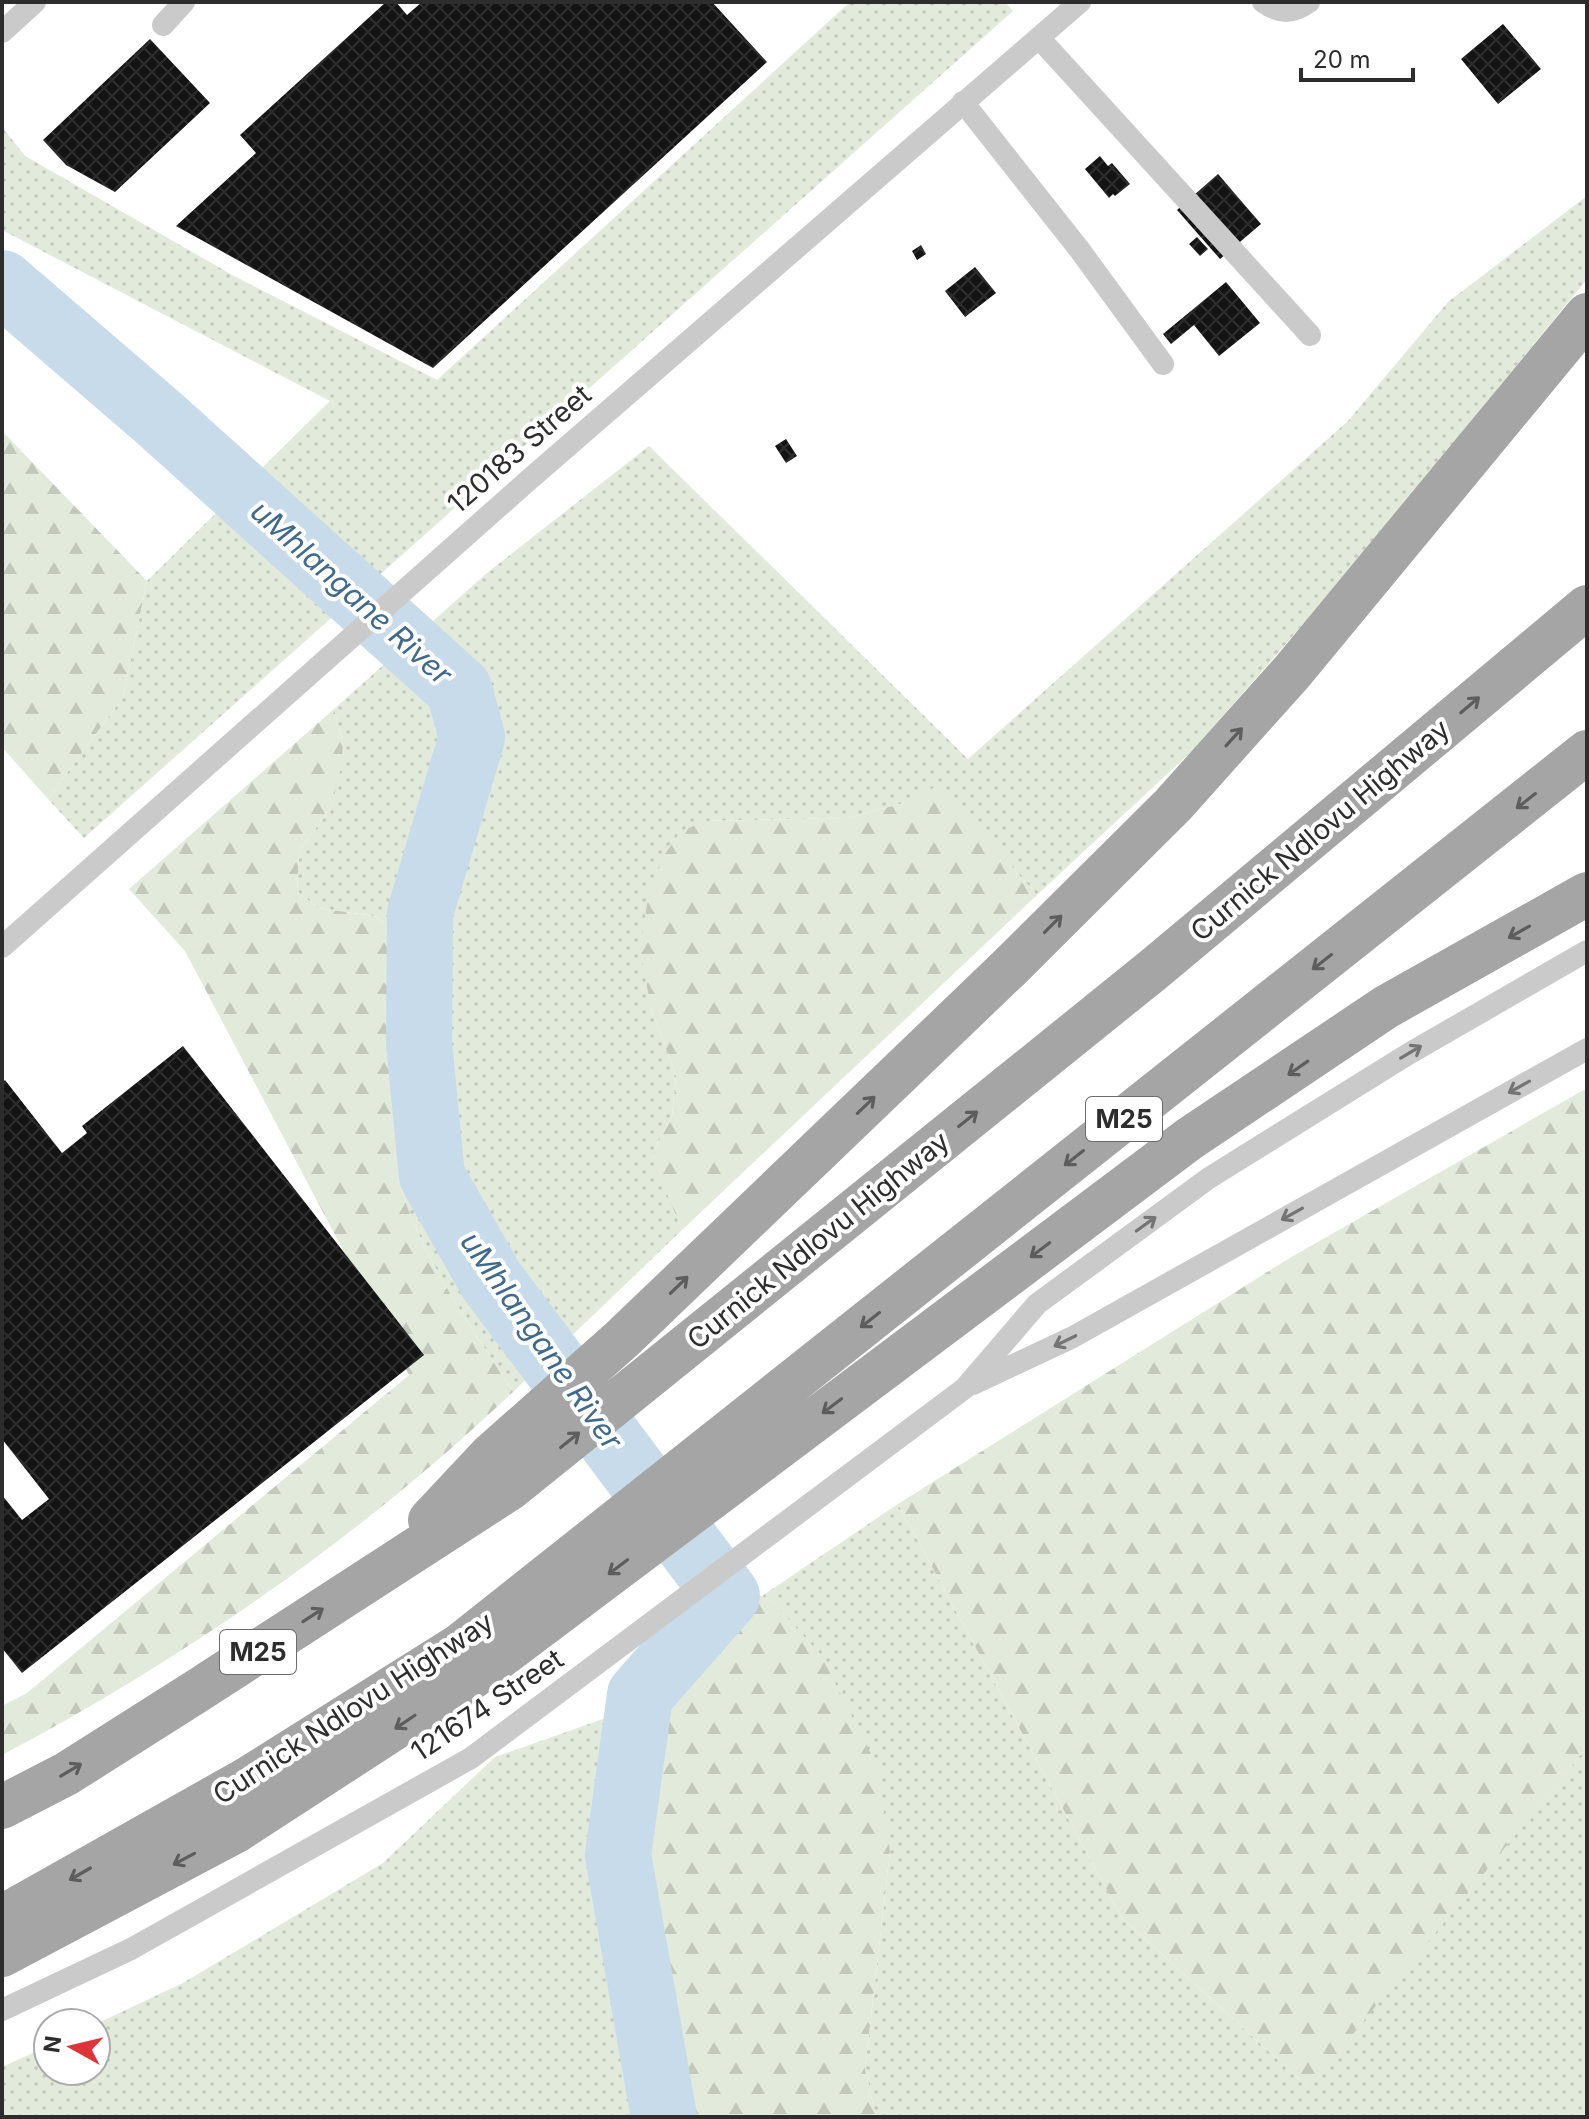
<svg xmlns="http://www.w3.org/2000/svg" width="1589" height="2119" viewBox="0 0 1589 2119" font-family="Inter,sans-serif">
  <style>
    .grass { fill: url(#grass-dots) }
    .forest { fill: url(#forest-firs) }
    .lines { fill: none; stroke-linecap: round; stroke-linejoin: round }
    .river { stroke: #c8dbea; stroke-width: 66 }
    .building { fill: url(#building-cross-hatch) }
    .lane { stroke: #cacaca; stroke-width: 22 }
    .primary { stroke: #a5a5a5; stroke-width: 44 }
    .oneway { stroke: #5d5d5d }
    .oneway2 { stroke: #747474 }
    .labels { text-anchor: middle; stroke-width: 8; stroke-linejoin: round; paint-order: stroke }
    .shield { fill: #fff; stroke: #6c6c6c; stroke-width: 2 }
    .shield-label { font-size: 26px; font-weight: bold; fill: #2d2d2d }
    .street-label { font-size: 28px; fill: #2d2d2d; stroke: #fff }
    .water-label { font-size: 30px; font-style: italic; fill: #3f6a8b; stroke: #fff }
  </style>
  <defs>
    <pattern id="grass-dots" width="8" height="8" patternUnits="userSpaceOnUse" patternTransform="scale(2)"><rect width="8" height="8" fill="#e2eadb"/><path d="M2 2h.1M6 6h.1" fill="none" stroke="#c2c9bc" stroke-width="1.8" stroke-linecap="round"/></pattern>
    <pattern id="forest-firs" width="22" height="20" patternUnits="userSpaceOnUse" patternTransform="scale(2)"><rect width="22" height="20" fill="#e2eadb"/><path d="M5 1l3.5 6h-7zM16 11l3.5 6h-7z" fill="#c2c9bc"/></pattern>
    <pattern id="building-cross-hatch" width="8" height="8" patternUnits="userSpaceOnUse" patternTransform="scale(2)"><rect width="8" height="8" fill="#141414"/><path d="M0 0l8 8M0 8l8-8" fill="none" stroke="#2e2e2e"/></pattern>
  </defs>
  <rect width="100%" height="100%" fill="#fff"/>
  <path class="grass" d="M850 2H1005L1013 11 84 838 48 799 123 697 147 581 330 401 2 230V127L25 156 234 276 437 380Z
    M1587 196V279L1339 583 1193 750 1037 895 939 786 900 804 847 818 706 821 651 1008 676 1076 672 1116 654 1151 656 1165 682 1230 513 1392C469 1323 421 1258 398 1179V930L374 916 318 908 297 891 299 851 331 808 343 742 334 709 487 573 649 446 968 759 1348 421 1448 302Z
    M898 1504 1122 1918 1308 2087 1587 1747V2111L1583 2117H876L865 2069 890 1851 774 1603 762 1596Z
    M660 1699 629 1853 675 2117H2V2067L48 2046V2071H96V2024L183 1983 383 1863 495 1757Z"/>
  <path class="forest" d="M2 431 147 581 123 697 48 799 2 747Z
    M334 709 343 742 341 768 331 808 299 851 297 891 318 908 374 916 398 930V1179C421 1258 469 1323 513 1392 364 1534 184 1659 2 1755V1706L27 1693 409 1375 185 951 129 889Z
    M939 785 1037 895 682 1230 655 1165 654 1151 672 1116 676 1076 651 1008 640 949 649 892 665 854 681 831 706 821 847 818 900 804Z
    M1587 1088V1747L1309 2088 1122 1918 898 1504 1288 1259Z
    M749 1596H762L774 1603 821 1655 877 1766 890 1851 865 2069 876 2117H675L629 1853 660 1699 736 1602Z"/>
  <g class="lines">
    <path class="river" d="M2 283 161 420 459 689 472 737 420 913 419 1043 432 1176 491 1280 727 1596 640 1695 618 1855 664 2117"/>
  </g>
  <path class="building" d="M386 2H396L407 15 422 2H712L767 62 433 368 176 226 256 153 240 135Z
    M1503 24 1541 69 1498 104 1461 59Z
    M150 39 210 103 115 192 66 165 43 140Z
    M1100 156 1108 166 1112 163 1130 184 1115 196 1113 194 1109 198 1085 169Z
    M1218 174 1261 224 1220 259 1177 210Z
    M1197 237 1208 249 1200 256 1189 244Z
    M921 245 926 254 917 260 912 251Z
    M975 267 996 293 965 317 945 291Z
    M1226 282 1260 323 1219 356 1194 325 1171 344 1163 334Z
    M786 439 797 456 786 463 775 446Z
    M183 1046 424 1355 22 1673 2 1648V1495L22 1520 49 1499 2 1439V1083L5 1080 62 1153 87 1133 82 1126Z"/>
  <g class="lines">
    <path class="lane" d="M1263 2C1280 14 1292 14 1309 2
      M163 25 184 2
      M2 32 35 2
      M1040 39 1310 335
      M963 102 1079 249 1163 364
      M2 947 531 478 1080 2
      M973 1384 1073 1337 1587 1049
      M2 2010 131 1949 471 1758 965 1388 1037 1304 1209 1178 1410 1053 1587 951"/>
    <path class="primary" d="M430 1520 490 1456 622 1339 1009 968 1173 805 1292 672 1587 315
      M2 1807 66 1774 197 1691 509 1489 1153 970 1587 607
      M2 1917 249 1778 459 1646 1587 752
      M2 1955 236 1831 470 1679 1189 1139 1386 1007 1587 894"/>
  </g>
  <defs><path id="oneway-shaft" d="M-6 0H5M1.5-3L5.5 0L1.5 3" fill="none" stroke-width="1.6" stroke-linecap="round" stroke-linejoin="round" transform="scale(2)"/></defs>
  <g class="oneway">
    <use href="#oneway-shaft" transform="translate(1470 705) rotate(-40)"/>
    <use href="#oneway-shaft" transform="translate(1234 737) rotate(-48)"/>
    <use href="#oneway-shaft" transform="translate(1526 801) rotate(142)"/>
    <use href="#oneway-shaft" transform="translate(1053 924) rotate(-45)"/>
    <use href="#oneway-shaft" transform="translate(1519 932) rotate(151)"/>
    <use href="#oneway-shaft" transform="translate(1322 962) rotate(142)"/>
    <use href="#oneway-shaft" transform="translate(1298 1068) rotate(145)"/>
    <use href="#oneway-shaft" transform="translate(866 1105) rotate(-44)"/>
    <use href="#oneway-shaft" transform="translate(968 1119) rotate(-39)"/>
    <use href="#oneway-shaft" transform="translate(1074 1158) rotate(142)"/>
    <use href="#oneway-shaft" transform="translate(1040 1250) rotate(143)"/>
    <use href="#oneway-shaft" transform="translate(679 1285) rotate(-44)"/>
    <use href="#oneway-shaft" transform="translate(870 1320) rotate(142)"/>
    <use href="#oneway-shaft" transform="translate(832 1406) rotate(143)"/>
    <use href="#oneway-shaft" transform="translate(570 1440) rotate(-39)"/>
    <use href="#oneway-shaft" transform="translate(618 1567) rotate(143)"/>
    <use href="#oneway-shaft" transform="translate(313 1615) rotate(-33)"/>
    <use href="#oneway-shaft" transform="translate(405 1722) rotate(146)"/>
    <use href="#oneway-shaft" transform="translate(71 1770) rotate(-31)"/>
    <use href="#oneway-shaft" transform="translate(184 1859) rotate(152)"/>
    <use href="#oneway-shaft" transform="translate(80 1874) rotate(150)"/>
  </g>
  <g class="oneway2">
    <use href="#oneway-shaft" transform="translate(1411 1052) rotate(-31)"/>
    <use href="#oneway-shaft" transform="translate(1519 1087) rotate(151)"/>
    <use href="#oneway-shaft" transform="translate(1292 1214) rotate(151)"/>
    <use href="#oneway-shaft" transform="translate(1146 1224) rotate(-36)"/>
    <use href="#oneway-shaft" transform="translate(1065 1341) rotate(154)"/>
  </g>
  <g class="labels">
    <g class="shield">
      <rect x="1086" y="1097" width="76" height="44" rx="6"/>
      <rect x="220" y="1630" width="76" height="44" rx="6"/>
    </g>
    <g class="shield-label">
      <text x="1124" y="1128">M25</text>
      <text x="258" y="1661">M25</text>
    </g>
    <g class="street-label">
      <text transform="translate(519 449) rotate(-41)" y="10">120183 Street</text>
      <text transform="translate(1320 830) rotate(-40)" y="10">Curnick Ndlovu Highway</text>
      <text transform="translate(818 1240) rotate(-39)" y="10">Curnick Ndlovu Highway</text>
      <text transform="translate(487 1705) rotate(-34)" y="10">121674 Street</text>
      <text transform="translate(353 1708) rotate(-33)" y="10">Curnick Ndlovu Highway</text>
    </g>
    <g class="water-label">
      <text transform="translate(351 593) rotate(42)" y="10">uMhlangane River</text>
      <text transform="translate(541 1341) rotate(55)" y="10">uMhlangane River</text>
    </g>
  </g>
  <rect width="1589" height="2119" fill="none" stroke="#2d2d2d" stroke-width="8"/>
  <g transform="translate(72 2047) rotate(278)"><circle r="38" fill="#ffffff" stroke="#ababab" stroke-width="2"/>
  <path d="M0-6L14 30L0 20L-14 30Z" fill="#de353a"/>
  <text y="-12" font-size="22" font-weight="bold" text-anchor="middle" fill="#2d2d2d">N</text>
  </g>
  <path d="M1301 68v12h112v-12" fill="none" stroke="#2d2d2d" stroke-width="4"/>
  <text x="1313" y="68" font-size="24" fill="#2d2d2d" stroke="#ffffff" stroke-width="6" paint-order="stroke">20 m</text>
</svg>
